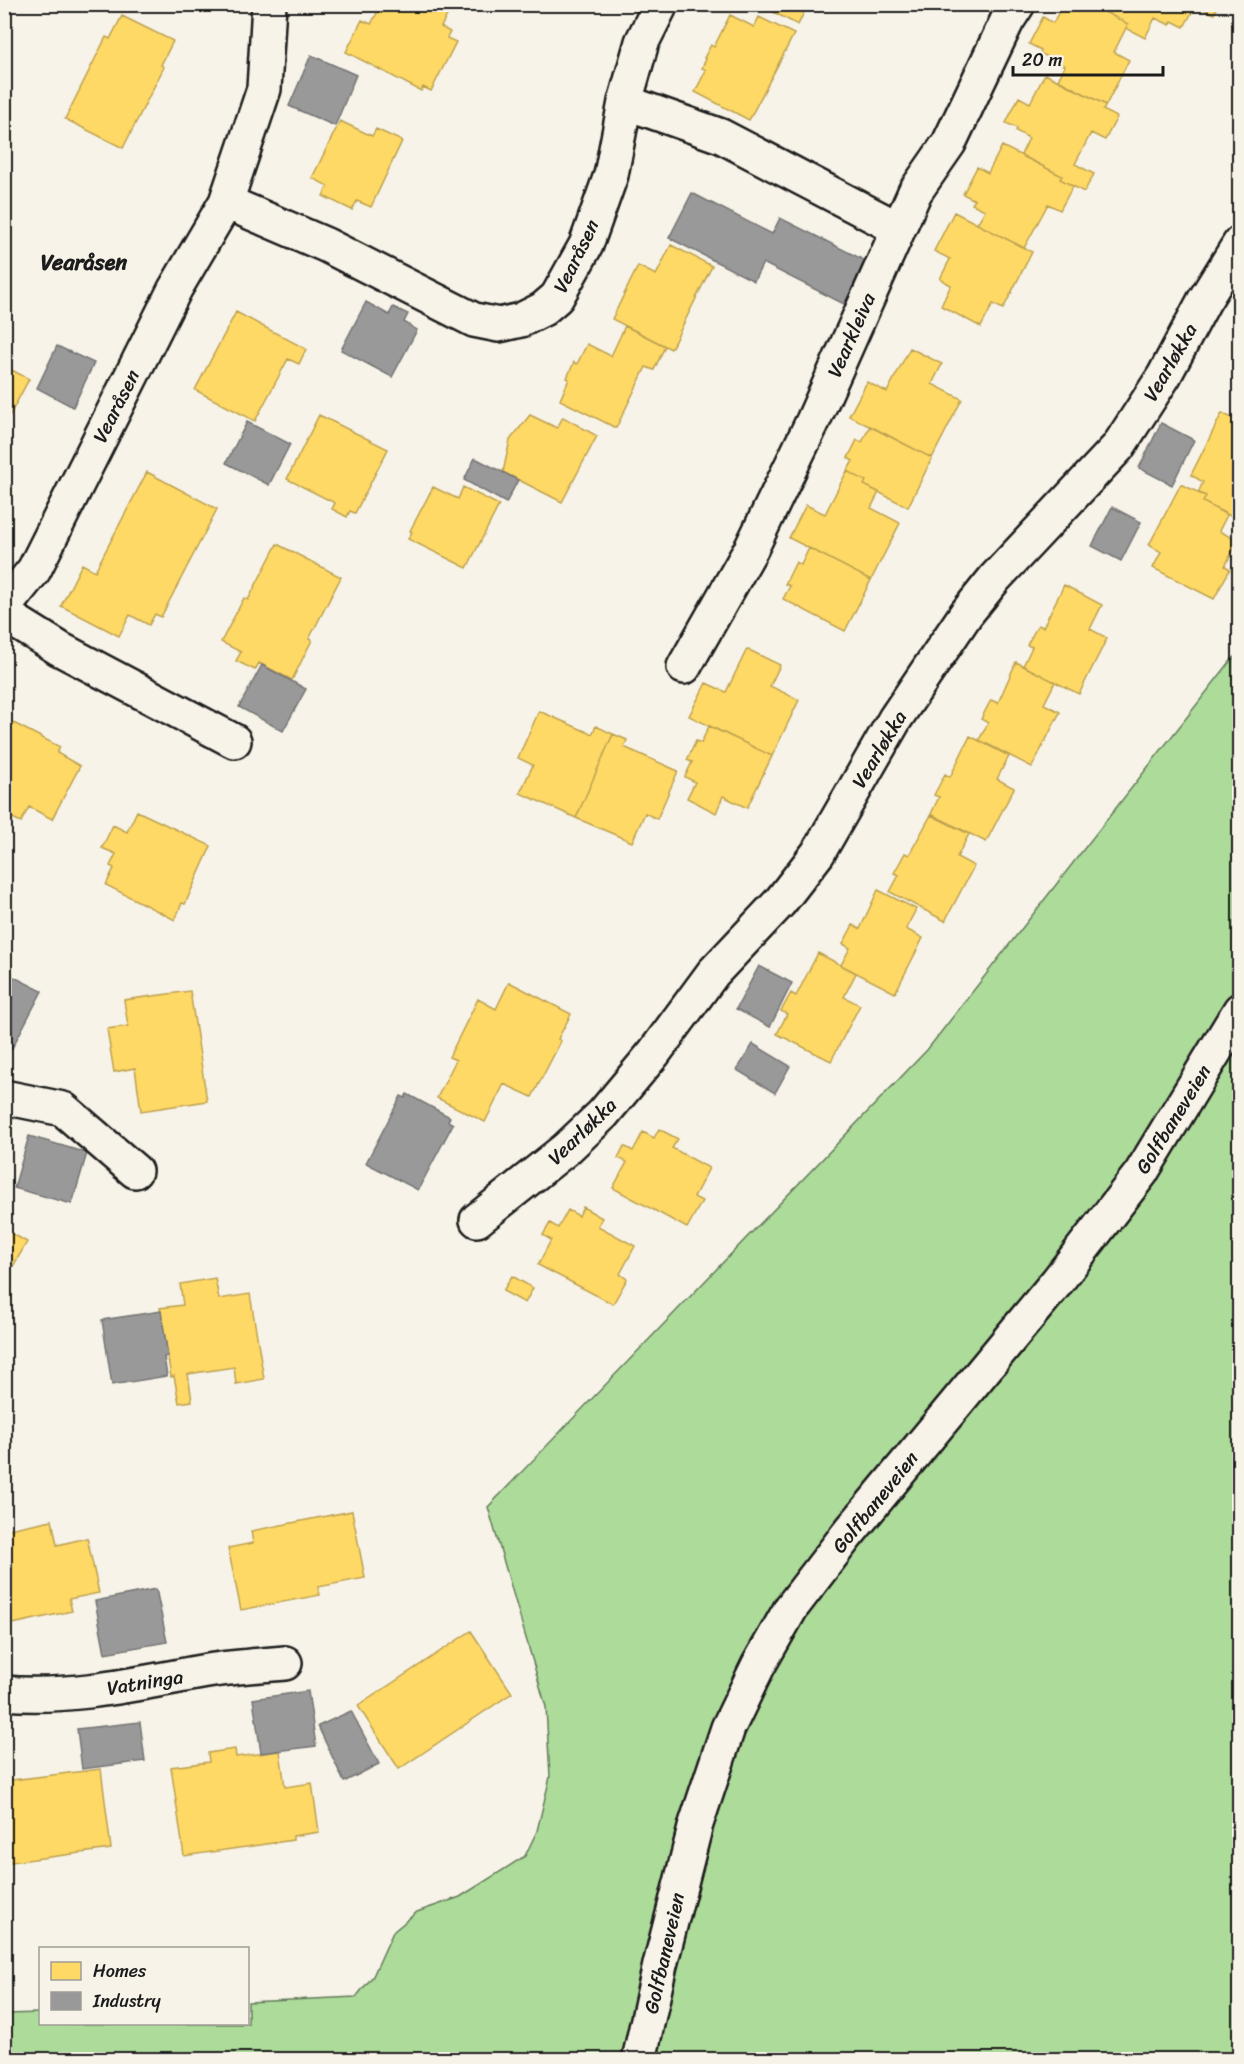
<svg xmlns="http://www.w3.org/2000/svg" width="1244" height="2064" viewBox="0 0 1244 2064" font-family="Sriracha,sans-serif">
  <style>
    .green { fill: #addb9a; stroke: #647c5b; stroke-width: 1.5 }
    .homes { fill: #ffd966; stroke: #bba050; stroke-width: 1.5 }
    .industry { fill: #999; stroke: #747474; stroke-width: 1.5 }
    .lines { fill: none; stroke-linecap: round; stroke-linejoin: round }
    .minor-casing { stroke: #1c1c1c; stroke-width: 38 }
    .minor { stroke: #f7f3e8; stroke-width: 33 }
    .labels { text-anchor: middle; stroke-width: 6; stroke-linejoin: round; paint-order: stroke }
    .street-label { font-size: 20px; fill: #1c1c1c; stroke: #f7f3e8 }
    .quarter-label { font-size: 22px; font-weight: bold; fill: #1c1c1c; stroke: #f7f3e8 }
  </style>
  <rect width="100%" height="100%" fill="#f7f3e8"/>
  <filter id="ink" filterUnits="userSpaceOnUse"><feTurbulence type="fractalNoise" baseFrequency=".0167" numOctaves="2"/><feDisplacementMap in="SourceGraphic" scale="12" xChannelSelector="R" yChannelSelector="G"/><feConvolveMatrix kernelMatrix="1 2 1 2 8 2 1 2 1" color-interpolation-filters="sRGB"/></filter>
  <g filter="url(#ink)">
    <path class="green" d="M1239 654V2059L5 2060V2014L40 2013V2024H248V2002L356 1997 373 1976 393 1932 417 1912 460 1897 525 1856 537 1831 550 1777 546 1707 488 1507 927 1050 1233 658Z"/>
    <path class="homes" d="M366 4H453L441 27 450 32 447 38 456 42 431 91 423 87 421 91 346 52 362 20 371 24 378 11Z
      M758 4H808L798 25Z
      M1063 4H1089L1128 24 1114 52 1129 60 1106 105 1058 80 1065 66 1040 53 1041 50 1029 44 1043 17 1053 23Z
      M1090 4H1219L1214 14 1196 5 1184 27 1172 21 1170 25 1155 18 1145 38 1126 28 1128 24Z
      M730 15 754 27 759 17 794 34 749 120 695 92 706 70 702 68 706 59 704 58 711 45 714 47Z
      M122 16 173 41 161 65 164 67 123 148 65 119 106 37 110 39Z
      M1045 74 1106 105 1103 110 1117 117 1105 140 1091 133 1075 164 1094 174 1084 192 1060 179 1062 176 1021 155 1029 138 1016 131 1017 128 1006 123 1019 97 1030 103Z
      M340 121 372 136 376 129 402 141 371 207 357 201 352 210 323 196 328 186 312 178Z
      M1002 146 1062 176 1060 179 1073 186 1060 210 1048 204 1024 248 977 224 985 210 972 204 975 200 963 194 977 167 988 173Z
      M954 212 1032 252 1003 309 993 304 981 327 941 306 951 285 940 279 950 259 934 251Z
      M671 245 712 266 671 349 612 319 638 266 656 275Z
      M236 312 306 349 299 364 288 359 255 421 195 390Z
      M625 326 665 346 654 370 646 367 616 428 560 400 569 379 567 378 574 362 577 364 587 344 611 356Z
      M910 348 942 364 932 384 962 399 932 458 849 416 867 382 887 392Z
      M4 366 29 379 4 426Z
      M1222 413 1240 422V521L1203 502 1206 496 1198 493 1203 482 1191 475Z
      M319 415 388 449 355 513 350 511 347 517 332 509 335 503 287 479Z
      M530 415 557 428 563 417 597 436 562 502 503 472 510 440Z
      M870 426 932 458 908 507 864 485 866 481 847 471 853 461 848 458 857 440 862 442Z
      M847 471 866 481 864 485 879 492 871 508 900 523 871 580 789 538 806 505 825 514Z
      M147 472 217 509 161 617 155 614 149 625 130 615 119 636 61 606 82 564 95 571Z
      M1181 484 1206 496 1203 502 1227 515 1219 531 1238 541 1225 566 1230 569 1214 599 1153 568 1161 552 1149 545Z
      M433 487 458 499 463 487 499 505 467 568 408 539 412 532 410 531Z
      M277 544 341 577 309 639 312 640 292 680 259 663 255 670 236 661 241 652 221 642 244 598 248 600Z
      M809 548 871 580 845 631 783 599 790 586 785 584 796 562 801 565Z
      M1064 585 1102 605 1090 629 1107 638 1079 694 1023 666 1032 647 1027 645 1038 625 1043 627Z
      M747 649 780 665 770 686 799 700 772 756 689 716 706 683 726 692Z
      M1016 662 1055 682 1044 704 1060 712 1032 767 979 740 988 723 981 719 991 700 998 703Z
      M539 711 592 734 596 726 613 734 576 818 520 793 533 765 518 758Z
      M4 718 60 747 57 753 80 766 52 819 29 807 21 822 4 814Z
      M709 726 772 756 747 808 723 796 716 813 687 798 695 782 685 777 692 762 687 760 696 741 701 743Z
      M613 734 627 740 624 747 678 771 657 819 645 813 632 842 576 818Z
      M970 736 1009 756 997 779 1014 788 986 842 931 814 939 797 934 795 945 774 950 777Z
      M137 811 211 846 185 904 182 903 175 920 106 885 114 868 110 866 116 854 102 848 113 825 127 832Z
      M931 815 969 834 957 857 974 866 945 921 890 892 899 875 894 873 905 853 909 855Z
      M878 890 916 909 906 929 923 938 895 993 841 965 850 948 843 944 853 925 860 929Z
      M818 953 856 973 844 997 860 1005 831 1061 777 1034 787 1014 781 1011 791 993 796 996Z
      M509 982 571 1014 558 1039 561 1041 532 1097 504 1084 485 1122 437 1098 456 1060 449 1057 478 999 496 1009Z
      M190 991 207 1101 141 1111 135 1068 114 1072 107 1029 128 1026 124 1000Z
      M659 1129 678 1139 672 1148 709 1168 694 1197 702 1201 687 1228 613 1188 627 1162 618 1158 624 1146 633 1151 643 1132 654 1138Z
      M583 1207 602 1218 598 1226 635 1246 620 1274 627 1279 613 1304 538 1265 551 1240 543 1235 550 1223 558 1228 568 1210 579 1216Z
      M4 1229 27 1242 4 1282Z
      M512 1276 533 1288 525 1303 503 1291Z
      M215 1278 219 1299 250 1294 264 1379 236 1384 234 1367 188 1374 192 1401 179 1403 174 1376 171 1377 160 1308 183 1305 180 1284Z
      M352 1511 365 1578 318 1587 320 1595 241 1610 228 1548 253 1543 251 1531Z
      M52 1520 57 1545 87 1538 99 1593 69 1599 72 1611 8 1625 4 1611V1530Z
      M471 1631 512 1693 399 1769 358 1706Z
      M235 1749 236 1757 280 1751 285 1787 312 1783 319 1832 293 1836V1840L184 1856 171 1767 209 1762 208 1753Z
      M101 1769 111 1849 4 1863V1781Z"/>
    <path class="industry" d="M311 55 356 75 335 126 289 106Z
      M692 193 772 234 780 218 866 261 844 304 763 263 754 281 669 238Z
      M366 302 389 315 393 307 408 314 404 322 417 330 392 377 341 350Z
      M57 346 94 363 73 407 37 388Z
      M247 422 290 444 269 485 226 463Z
      M1161 423 1194 440 1172 485 1139 468Z
      M475 458 518 480 506 503 464 480Z
      M1112 507 1141 522 1121 561 1092 546Z
      M262 665 306 689 283 731 239 707Z
      M759 966 792 983 770 1027 736 1009Z
      M4 972 42 991 10 1052 4 1049Z
      M753 1044 790 1066 775 1093 737 1070Z
      M407 1094 450 1117 448 1121 453 1124 418 1190 366 1163 401 1096 405 1098Z
      M29 1136 87 1153 72 1204 14 1188Z
      M161 1311 168 1356 164 1357 167 1376 112 1385 102 1320Z
      M156 1589 167 1642 105 1653 95 1601Z
      M308 1691 316 1746 261 1753 253 1699Z
      M351 1711 379 1764 344 1782 318 1726Z
      M140 1722 145 1761 82 1769 77 1729Z"/>
    <g class="lines">
      <defs>
        <path id="minor" d="M625 102 721 136 897 228
          M226 202 326 245 474 320 499 325 521 320 543 309 557 297 586 245 611 175 625 102 642 42 661 4
          M4 607 34 570 175 289 226 202 264 89 269 4
          M4 610 15 621 60 649 234 741
          M684 667 751 549 813 421 915 192 949 143 1007 21 1018 4
          M4 1097 63 1109 135 1171
          M477 1220 566 1149 603 1114 654 1053 713 973 780 902 818 853 895 719 966 614 995 578 1118 447 1164 376 1204 301 1240 243
          M4 1693C73 1699 140 1683 207 1671 232 1667 259 1665 285 1663
          M639 2060 660 1965 696 1824 728 1728 758 1666 791 1608 847 1535 1056 1283 1141 1173 1240 1010"/>
      </defs>
      <use href="#minor" class="minor-casing"/>
      <use href="#minor" class="minor"/>
    </g>
  </g>
  <g class="labels">
    <g class="street-label">
      <text transform="translate(576 256) rotate(-64)" y="7">Vearåsen</text>
      <text transform="translate(851 335) rotate(-66)" y="7">Vearkleiva</text>
      <text transform="translate(1170 362) rotate(-60)" y="7">Vearløkka</text>
      <text transform="translate(116 406) rotate(-63)" y="7">Vearåsen</text>
      <text transform="translate(879 749) rotate(-59)" y="7">Vearløkka</text>
      <text transform="translate(1173 1119) rotate(-58)" y="7">Golfbaneveien</text>
      <text transform="translate(582 1131) rotate(-44)" y="7">Vearløkka</text>
      <text transform="translate(875 1502) rotate(-51)" y="7">Golfbaneveien</text>
      <text transform="translate(145 1682) rotate(-9)" y="7">Vatninga</text>
      <text transform="translate(664 1953) rotate(-77)" y="7">Golfbaneveien</text>
    </g>
    <g class="quarter-label">
      <text x="84" y="270">Vearåsen</text>
    </g>
  </g>
  <rect width="1244" height="2064" fill="none" stroke="#f7f3e8" stroke-width="24"/>
  <rect x="12" y="12" width="1220" height="2040" fill="none" stroke="#1c1c1c" stroke-width="2" filter="url(#ink)"/>
  <rect x="39" y="1947" width="210" height="78" fill="#f7f3e8" stroke="#9f9d96" stroke-width="1.5"/>
  <rect x="51" y="1962" width="30" height="18" fill="#ffd966" stroke="#9f9d96" stroke-width="1.5"/>
  <text x="93" y="1977" font-size="18" fill="#1c1c1c">Homes</text>
  <rect x="51" y="1992" width="30" height="18" fill="#999999" stroke="#9f9d96" stroke-width="1.5"/>
  <text x="93" y="2007" font-size="18" fill="#1c1c1c">Industry</text>
  <path d="M1013 66v9h150v-9" fill="none" stroke="#1c1c1c" stroke-width="3"/>
  <text x="1022" y="66" font-size="18" fill="#1c1c1c" stroke="#f7f3e8" stroke-width="4.5" paint-order="stroke">20 m</text>
</svg>
